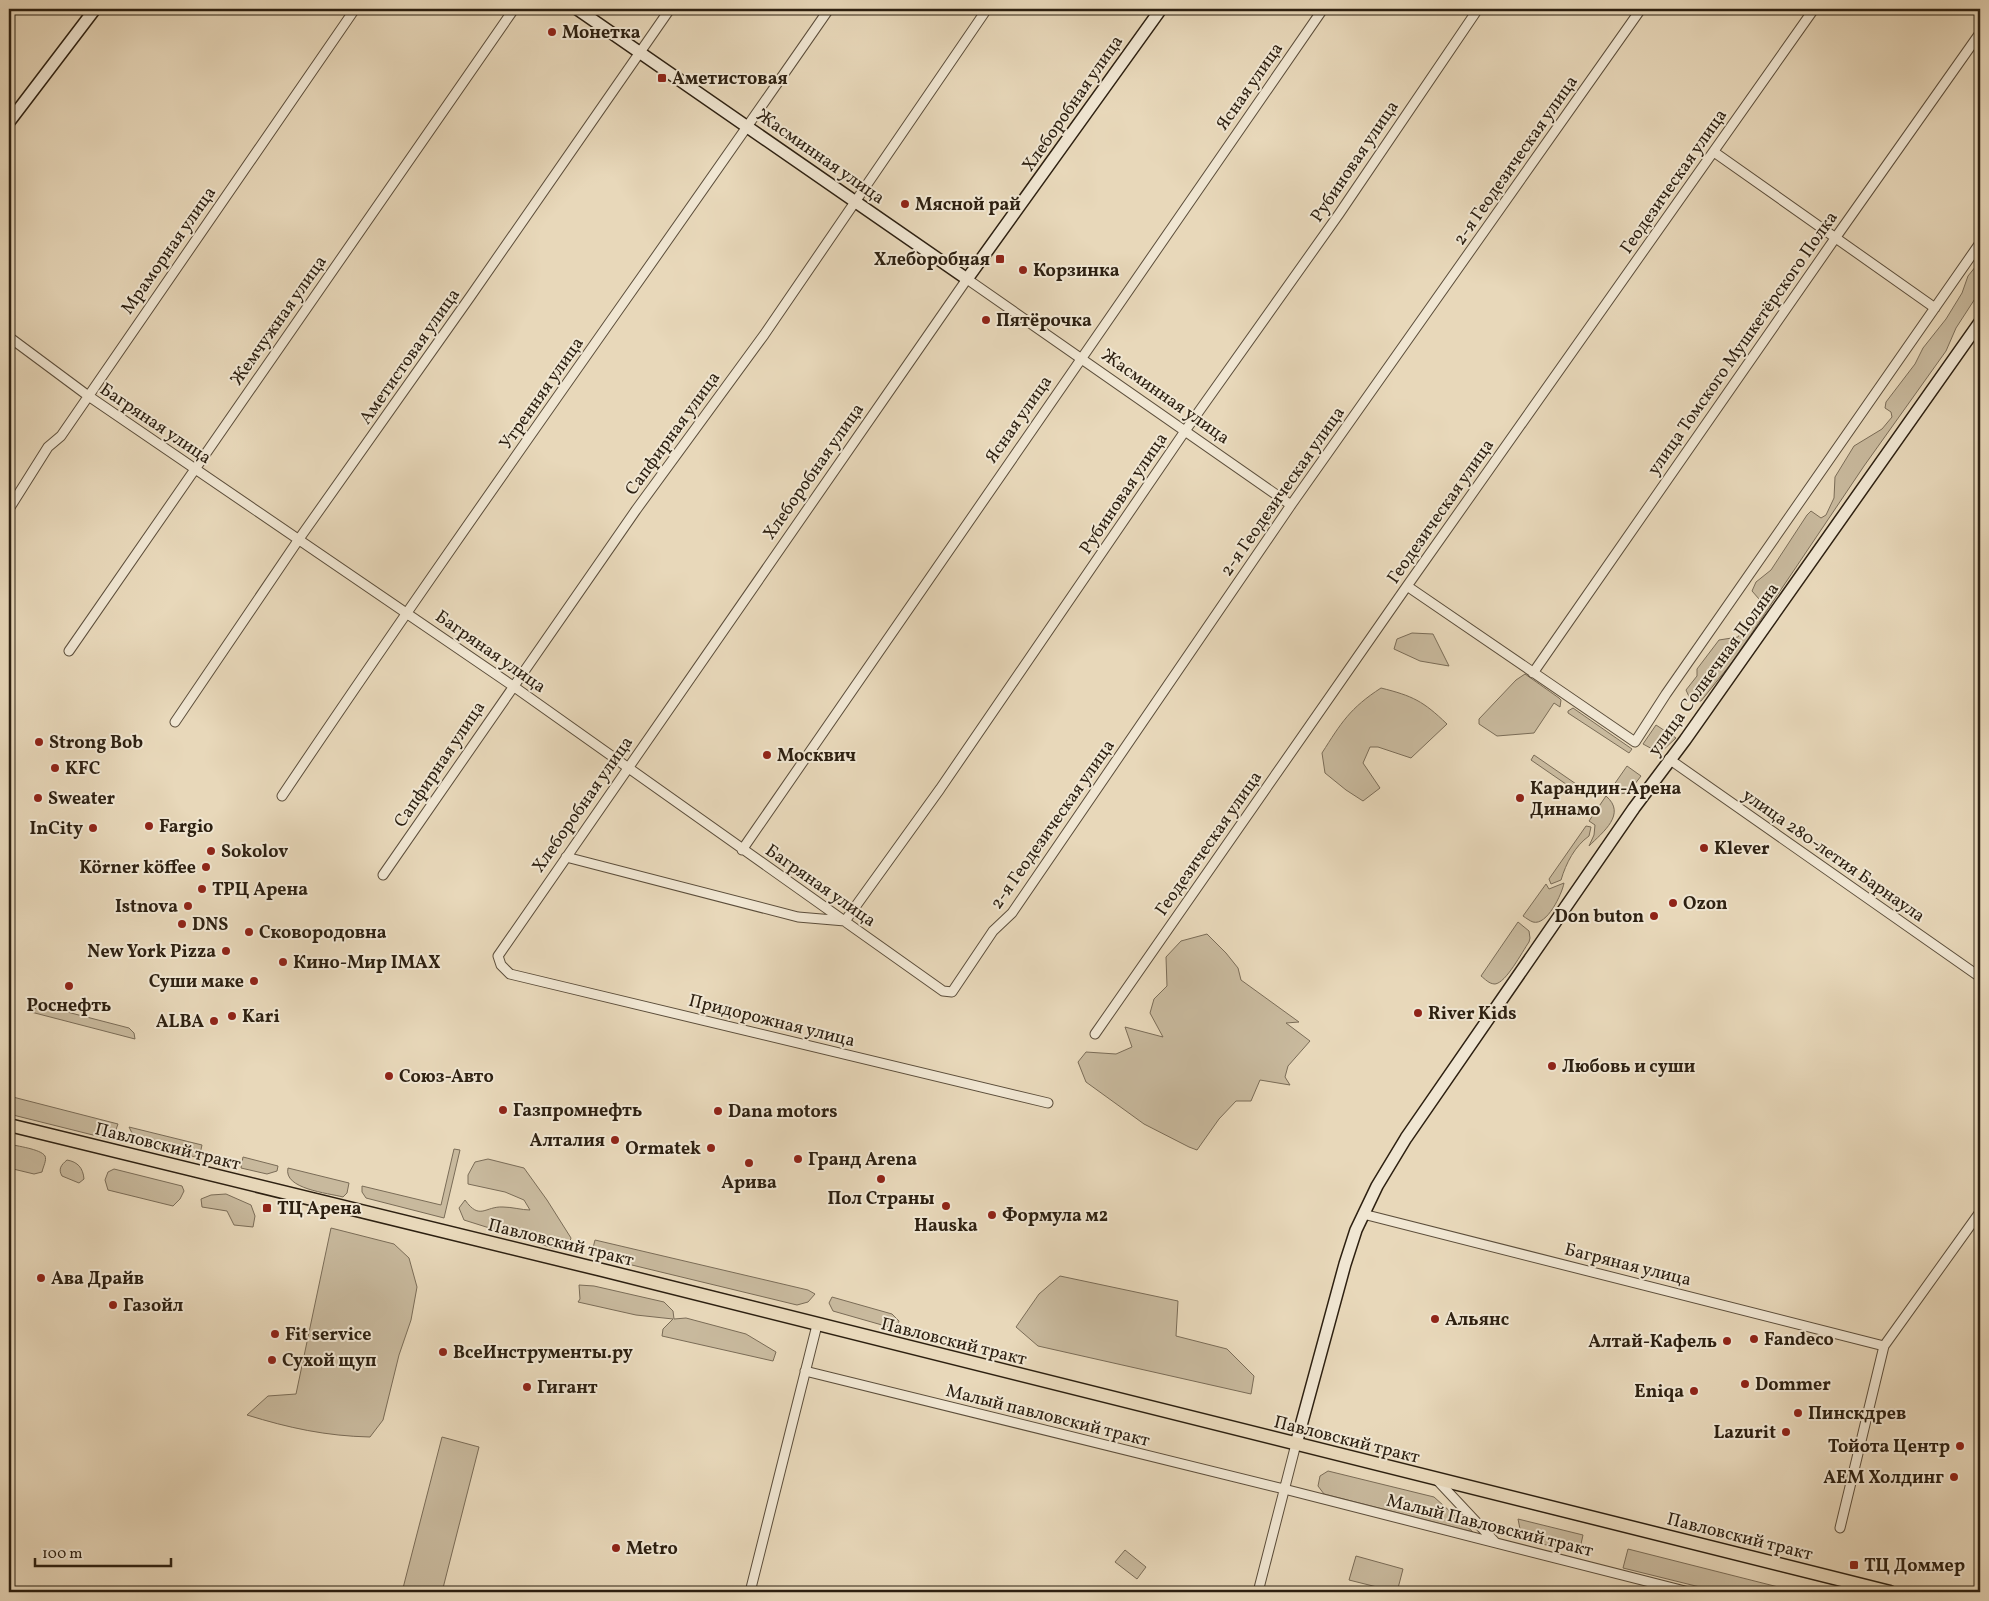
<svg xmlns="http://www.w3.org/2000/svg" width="1989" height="1601" viewBox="0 0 1989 1601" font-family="Vollkorn,serif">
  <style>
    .green { fill: #c8b99d; stroke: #7a6c57 }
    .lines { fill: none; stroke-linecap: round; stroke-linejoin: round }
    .street-casing { stroke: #5c4e3b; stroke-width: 11 }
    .secondary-casing { stroke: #2d2011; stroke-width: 14 }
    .primary-casing { stroke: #2d2011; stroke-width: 15 }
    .street { stroke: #f0e6d2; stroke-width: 9 }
    .secondary { stroke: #f0e6d2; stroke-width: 11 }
    .primary { stroke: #e8d8ba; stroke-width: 12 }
    .poi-dot { fill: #8f2418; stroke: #f0e6d2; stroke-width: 2 }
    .labels { text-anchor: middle; stroke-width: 4; stroke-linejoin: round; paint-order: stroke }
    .poi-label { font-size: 18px; font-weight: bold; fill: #2d2011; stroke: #f0e6d2; text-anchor: start }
    .street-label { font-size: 18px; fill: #2d2011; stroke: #f0e6d2 }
  </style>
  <rect width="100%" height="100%" fill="#e8d8ba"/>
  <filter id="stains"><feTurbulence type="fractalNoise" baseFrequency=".004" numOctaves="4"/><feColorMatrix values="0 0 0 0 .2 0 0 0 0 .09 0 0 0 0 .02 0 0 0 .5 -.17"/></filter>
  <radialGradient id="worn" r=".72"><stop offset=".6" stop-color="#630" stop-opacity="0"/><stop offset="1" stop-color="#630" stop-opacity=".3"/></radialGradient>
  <path class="green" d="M1980 261V291L1956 328 1946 351 1864 466 1733 661 1701 701H1691L1686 690 1697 676V669L1719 640 1738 637 1760 605 1759 599 1752 591 1756 582 1771 570 1807 515 1811 511 1821 518 1826 515 1834 498 1835 477 1854 446 1882 429 1892 417 1891 412 1885 408 1886 402 1915 364 1923 348 1946 319 1962 293 1968 276Z
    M1412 633 1433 634 1449 666 1420 661 1394 649 1397 639Z
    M1525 674 1559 698 1561 700 1560 707 1554 703 1534 733 1497 736 1479 724V719L1516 680Z
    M1381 688C1413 696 1423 701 1447 724L1411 758 1378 747H1370L1363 763 1380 788 1363 801 1346 790 1325 773 1322 753C1341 723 1350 708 1381 688Z
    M1573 708 1632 749 1629 753 1568 713V711Z
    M1656 725 1676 738 1662 751H1656L1643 744Z
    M1534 755 1579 786 1576 791 1531 760Z
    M1627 766 1641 776 1628 793 1618 794 1611 789Z
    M1606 796C1627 814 1603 832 1589 846L1594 835 1595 825 1589 821Z
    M1586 826 1591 827 1589 836C1575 846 1566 863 1561 880L1551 884 1549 879Z
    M1564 883C1562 894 1547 926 1533 922 1530 921 1526 918 1523 916L1546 884 1549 889Z
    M1518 922 1529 931 1530 938 1529 942C1522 952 1506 983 1495 984 1489 984 1485 979 1481 976Z
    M1207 934 1226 953 1238 968 1241 980 1299 1022 1286 1023 1310 1041 1288 1066 1285 1077 1290 1085 1260 1080 1251 1101H1236L1219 1119 1197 1150 1189 1147 1144 1124 1086 1082 1078 1062 1086 1052 1116 1054 1132 1047 1125 1027 1163 1037 1150 1013 1154 999 1167 986 1166 957 1181 941Z
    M40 1005 129 1028 134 1033 135 1039 31 1012Z
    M9 1096 118 1124 114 1135 109 1139 9 1114Z
    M129 1127 202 1145 199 1158 139 1142 133 1135Z
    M9 1144C16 1146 41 1149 45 1156 47 1160 43 1167 42 1172L34 1174 9 1168Z
    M454 1149 460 1150 444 1218 366 1198 362 1192V1186L441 1205Z
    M243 1157 278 1166 277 1171 267 1174 241 1168Z
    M488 1159 524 1168 547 1200 571 1238 568 1247 553 1248 464 1220 459 1208 465 1200C480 1221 485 1206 503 1207 512 1207 522 1210 530 1210L524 1200 505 1192 468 1184V1175L475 1162Z
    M67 1160C78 1162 83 1168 84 1179L79 1183 62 1176C58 1169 61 1165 67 1160Z
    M288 1168 349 1183 347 1193 343 1197C328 1193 283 1189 288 1168Z
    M114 1169 182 1186 184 1191 180 1199 173 1206 108 1190 105 1180 108 1172Z
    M226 1194 251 1205 255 1216 253 1227 234 1225 227 1211 202 1207 201 1199 211 1195Z
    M331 1228 394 1244 409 1258 417 1287 411 1320 399 1355 383 1420 370 1437C326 1436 289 1428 247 1415L268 1396 296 1394Z
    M595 1240 808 1290 815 1294 808 1302 797 1305 603 1258 593 1248Z
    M1060 1276 1178 1301 1176 1336 1227 1349 1254 1376 1251 1394 1038 1346 1016 1327 1039 1294Z
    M579 1285 594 1286 664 1302 673 1311 674 1319 686 1318 746 1334 776 1352 773 1361 662 1336 663 1329 673 1319 636 1315 578 1302 580 1299Z
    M832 1297 892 1314 899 1321 897 1327H889L833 1311 829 1303Z
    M442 1437 479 1447 442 1592H402Z
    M1328 1471 1434 1497 1473 1532 1324 1494 1318 1486 1320 1476Z
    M1518 1519 1583 1535 1579 1553 1522 1539Z
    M1628 1549 1798 1592H1720L1623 1568Z
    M1125 1550 1146 1567 1137 1579 1115 1562Z
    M1356 1556 1403 1569 1397 1592 1349 1580Z"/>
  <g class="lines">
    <defs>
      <path id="street" d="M1979 9 1980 10
        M1714 152 1935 308
        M9 337 87 395 513 686 943 991 952 992 993 931 1012 913 1291 505 1641 9
        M9 509 48 447 61 436 355 9
        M1407 586 1635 742 1666 694 1980 243
        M69 651 514 9
        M1533 673 1836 237 1980 33
        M175 722 299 539 470 297 670 9
        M1669 759 1980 977
        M282 796C460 531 647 272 829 9
        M742 850 1323 9
        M566 857 798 917 845 921 940 789 1185 431 1339 214 1478 9
        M383 875 636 510 764 335 987 9
        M1095 1034 1407 586 1814 9
        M1048 1103 510 974 501 965 498 956 967 279 1291 505
        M1363 1214 1884 1346
        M805 1371 1284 1489 1689 1592
        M1437 1480 1496 1543
        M1840 1528 1884 1346 1980 1212
        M750 1592 817 1325
        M1258 1592 1296 1444"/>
      <path id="secondary" d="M577 9 967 279 1161 9
        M9 122 95 9
        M1296 1444 1345 1264 1356 1230 1377 1186 1406 1138 1634 808 1685 740 1980 322"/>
      <path id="primary" d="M9 1125 602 1270 1890 1592"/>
    </defs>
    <use href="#street" class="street-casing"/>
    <use href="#secondary" class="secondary-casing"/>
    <use href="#primary" class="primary-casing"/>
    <use href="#street" class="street"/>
    <use href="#secondary" class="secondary"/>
    <use href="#primary" class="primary"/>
  </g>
  <g class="poi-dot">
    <circle cx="552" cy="32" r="5"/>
    <rect x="657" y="73" width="10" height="10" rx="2.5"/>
    <circle cx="905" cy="204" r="5"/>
    <rect x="995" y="254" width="10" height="10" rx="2.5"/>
    <circle cx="1023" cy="270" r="5"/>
    <circle cx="986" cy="320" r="5"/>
    <circle cx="39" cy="742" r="5"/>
    <circle cx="767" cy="755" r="5"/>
    <circle cx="55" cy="768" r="5"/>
    <circle cx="38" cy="798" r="5"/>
    <circle cx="1520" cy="798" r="5"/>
    <circle cx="149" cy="826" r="5"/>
    <circle cx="93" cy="828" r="5"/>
    <circle cx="1704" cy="848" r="5"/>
    <circle cx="211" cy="851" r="5"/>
    <circle cx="206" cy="867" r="5"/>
    <circle cx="202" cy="889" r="5"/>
    <circle cx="1673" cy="903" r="5"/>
    <circle cx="188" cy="906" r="5"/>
    <circle cx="1654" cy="916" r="5"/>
    <circle cx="182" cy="924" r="5"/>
    <circle cx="249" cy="932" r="5"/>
    <circle cx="226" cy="951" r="5"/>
    <circle cx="283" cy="962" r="5"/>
    <circle cx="254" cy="981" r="5"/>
    <circle cx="69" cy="986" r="5"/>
    <circle cx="1418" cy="1013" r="5"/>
    <circle cx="232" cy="1016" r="5"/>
    <circle cx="214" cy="1021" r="5"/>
    <circle cx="1552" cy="1066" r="5"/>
    <circle cx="389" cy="1076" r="5"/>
    <circle cx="503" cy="1110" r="5"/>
    <circle cx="718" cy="1111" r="5"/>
    <circle cx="615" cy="1140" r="5"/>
    <circle cx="711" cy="1148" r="5"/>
    <circle cx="798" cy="1159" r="5"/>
    <circle cx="749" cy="1163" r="5"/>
    <circle cx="881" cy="1179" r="5"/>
    <circle cx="946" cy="1206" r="5"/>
    <rect x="262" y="1203" width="10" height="10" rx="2.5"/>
    <circle cx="992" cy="1215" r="5"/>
    <circle cx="41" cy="1278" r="5"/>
    <circle cx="113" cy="1305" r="5"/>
    <circle cx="1435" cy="1319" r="5"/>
    <circle cx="275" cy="1334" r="5"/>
    <circle cx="1754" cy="1339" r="5"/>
    <circle cx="1727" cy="1341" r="5"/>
    <circle cx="443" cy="1352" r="5"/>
    <circle cx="272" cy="1360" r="5"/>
    <circle cx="1745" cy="1384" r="5"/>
    <circle cx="527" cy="1387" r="5"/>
    <circle cx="1694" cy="1391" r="5"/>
    <circle cx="1798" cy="1413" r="5"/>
    <circle cx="1786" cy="1432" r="5"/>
    <circle cx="1960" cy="1446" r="5"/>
    <circle cx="1954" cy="1477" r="5"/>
    <circle cx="616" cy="1548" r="5"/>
    <rect x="1849" y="1560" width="10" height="10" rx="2.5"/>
  </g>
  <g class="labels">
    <g class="poi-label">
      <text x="562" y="38">Монетка</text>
      <text x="672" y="84">Аметистовая</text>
      <text x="915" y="210">Мясной рай</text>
      <text x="990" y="265" text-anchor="end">Хлеборобная</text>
      <text x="1033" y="276">Корзинка</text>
      <text x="996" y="326">Пятёрочка</text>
      <text x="49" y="748">Strong Bob</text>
      <text x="777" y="761">Москвич</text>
      <text x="65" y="774">KFC</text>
      <text x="1530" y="794">Карандин-Арена<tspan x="1530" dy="21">Динамо</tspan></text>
      <text x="48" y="804">Sweater</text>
      <text x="159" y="832">Fargio</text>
      <text x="83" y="834" text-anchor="end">InCity</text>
      <text x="1714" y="854">Klever</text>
      <text x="221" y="857">Sokolov</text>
      <text x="196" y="873" text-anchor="end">Körner köffee</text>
      <text x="212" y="895">ТРЦ Арена</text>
      <text x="1683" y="909">Ozon</text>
      <text x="178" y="912" text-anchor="end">Istnova</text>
      <text x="1644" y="922" text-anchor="end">Don buton</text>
      <text x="192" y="930">DNS</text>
      <text x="259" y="938">Сковородовна</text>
      <text x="216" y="957" text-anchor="end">New York Pizza</text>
      <text x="293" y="968">Кино-Мир IMAX</text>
      <text x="244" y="987" text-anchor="end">Суши маке</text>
      <text x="69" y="1011" text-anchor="middle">Роснефть</text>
      <text x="1428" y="1019">River Kids</text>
      <text x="242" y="1022">Kari</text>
      <text x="204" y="1027" text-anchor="end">ALBA</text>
      <text x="1562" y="1072">Любовь и суши</text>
      <text x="399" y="1082">Союз-Авто</text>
      <text x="513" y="1116">Газпромнефть</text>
      <text x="728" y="1117">Dana motors</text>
      <text x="605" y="1146" text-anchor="end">Алталия</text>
      <text x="701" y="1154" text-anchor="end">Ormatek</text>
      <text x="808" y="1165">Гранд Arena</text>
      <text x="749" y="1188" text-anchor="middle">Арива</text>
      <text x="881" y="1204" text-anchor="middle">Пол Страны</text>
      <text x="277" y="1214">ТЦ Арена</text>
      <text x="1002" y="1221">Формула м2</text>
      <text x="946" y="1231" text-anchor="middle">Hauska</text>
      <text x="51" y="1284">Ава Драйв</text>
      <text x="123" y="1311">Газойл</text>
      <text x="1445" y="1325">Альянс</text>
      <text x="285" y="1340">Fit service</text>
      <text x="1764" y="1345">Fandeco</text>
      <text x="1717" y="1347" text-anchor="end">Алтай-Кафель</text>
      <text x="453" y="1358">ВсеИнструменты.ру</text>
      <text x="282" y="1366">Сухой щуп</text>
      <text x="1755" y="1390">Dommer</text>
      <text x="537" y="1393">Гигант</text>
      <text x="1684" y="1397" text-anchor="end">Eniqa</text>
      <text x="1808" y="1419">Пинскдрев</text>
      <text x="1776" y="1438" text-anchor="end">Lazurit</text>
      <text x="1950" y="1452" text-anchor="end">Тойота Центр</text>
      <text x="1944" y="1483" text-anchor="end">АЕМ Холдинг</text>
      <text x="626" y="1554">Metro</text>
      <text x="1864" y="1571">ТЦ Доммер</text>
    </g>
    <g class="street-label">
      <text transform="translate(1249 86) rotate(-55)" y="6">Ясная улица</text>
      <text transform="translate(1072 103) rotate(-55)" y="6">Хлеборобная улица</text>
      <text transform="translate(821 156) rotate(35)" y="6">Жасминная улица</text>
      <text transform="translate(1515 160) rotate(-55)" y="6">2-я Геодезическая улица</text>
      <text transform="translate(1354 161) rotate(-56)" y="6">Рубиновая улица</text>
      <text transform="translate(1673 181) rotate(-55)" y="6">Геодезическая улица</text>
      <text transform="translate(168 250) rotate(-55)" y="6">Мраморная улица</text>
      <text transform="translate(278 320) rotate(-55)" y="6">Жемчужная улица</text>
      <text transform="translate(1742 343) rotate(-55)" y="6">улица Томского Мушкетёрского Полка</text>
      <text transform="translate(409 356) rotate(-55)" y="6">Аметистовая улица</text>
      <text transform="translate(541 393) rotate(-55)" y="6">Утренняя улица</text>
      <text transform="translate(1166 396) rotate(35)" y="6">Жасминная улица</text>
      <text transform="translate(1018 419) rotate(-55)" y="6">Ясная улица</text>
      <text transform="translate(156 423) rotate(34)" y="6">Багряная улица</text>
      <text transform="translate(672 433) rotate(-54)" y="6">Сапфирная улица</text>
      <text transform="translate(813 471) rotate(-55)" y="6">Хлеборобная улица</text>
      <text transform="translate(1282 491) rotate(-55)" y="6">2-я Геодезическая улица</text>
      <text transform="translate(1123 493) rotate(-56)" y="6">Рубиновая улица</text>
      <text transform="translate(1440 511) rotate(-55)" y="6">Геодезическая улица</text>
      <text transform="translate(491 651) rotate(35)" y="6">Багряная улица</text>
      <text transform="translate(1713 669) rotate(-54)" y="6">улица Солнечная Поляна</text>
      <text transform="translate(439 764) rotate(-56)" y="6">Сапфирная улица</text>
      <text transform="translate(582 804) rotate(-55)" y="6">Хлеборобная улица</text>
      <text transform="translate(1052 824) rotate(-55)" y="6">2-я Геодезическая улица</text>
      <text transform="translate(1208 843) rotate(-55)" y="6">Геодезическая улица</text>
      <text transform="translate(1834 855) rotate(35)" y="6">улица 280-летия Барнаула</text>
      <text transform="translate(821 885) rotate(35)" y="6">Багряная улица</text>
      <text transform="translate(772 1020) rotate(14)" y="6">Придорожная улица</text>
      <text transform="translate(168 1146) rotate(14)" y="6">Павловский тракт</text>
      <text transform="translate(561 1242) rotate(14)" y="6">Павловский тракт</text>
      <text transform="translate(1628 1264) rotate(14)" y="6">Багряная улица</text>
      <text transform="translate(954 1341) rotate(14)" y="6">Павловский тракт</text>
      <text transform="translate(1048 1415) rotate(14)" y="6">Малый павловский тракт</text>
      <text transform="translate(1347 1439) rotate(14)" y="6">Павловский тракт</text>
      <text transform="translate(1490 1525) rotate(14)" y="6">Малый Павловский тракт</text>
      <text transform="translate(1740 1536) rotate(14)" y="6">Павловский тракт</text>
    </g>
  </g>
  <rect width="1989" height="1601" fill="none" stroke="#e8d8ba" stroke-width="30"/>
  <rect x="10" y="10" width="1969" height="1581" fill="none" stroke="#2d2011" stroke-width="2.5"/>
  <rect x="15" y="15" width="1959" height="1571" fill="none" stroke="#2d2011"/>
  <path d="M35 1558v8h136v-8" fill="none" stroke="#2d2011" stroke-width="2.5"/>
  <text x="42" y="1558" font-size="15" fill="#2d2011" stroke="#f0e6d2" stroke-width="4" paint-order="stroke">100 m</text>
  <rect width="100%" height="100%" filter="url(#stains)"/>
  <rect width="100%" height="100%" fill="url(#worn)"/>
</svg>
